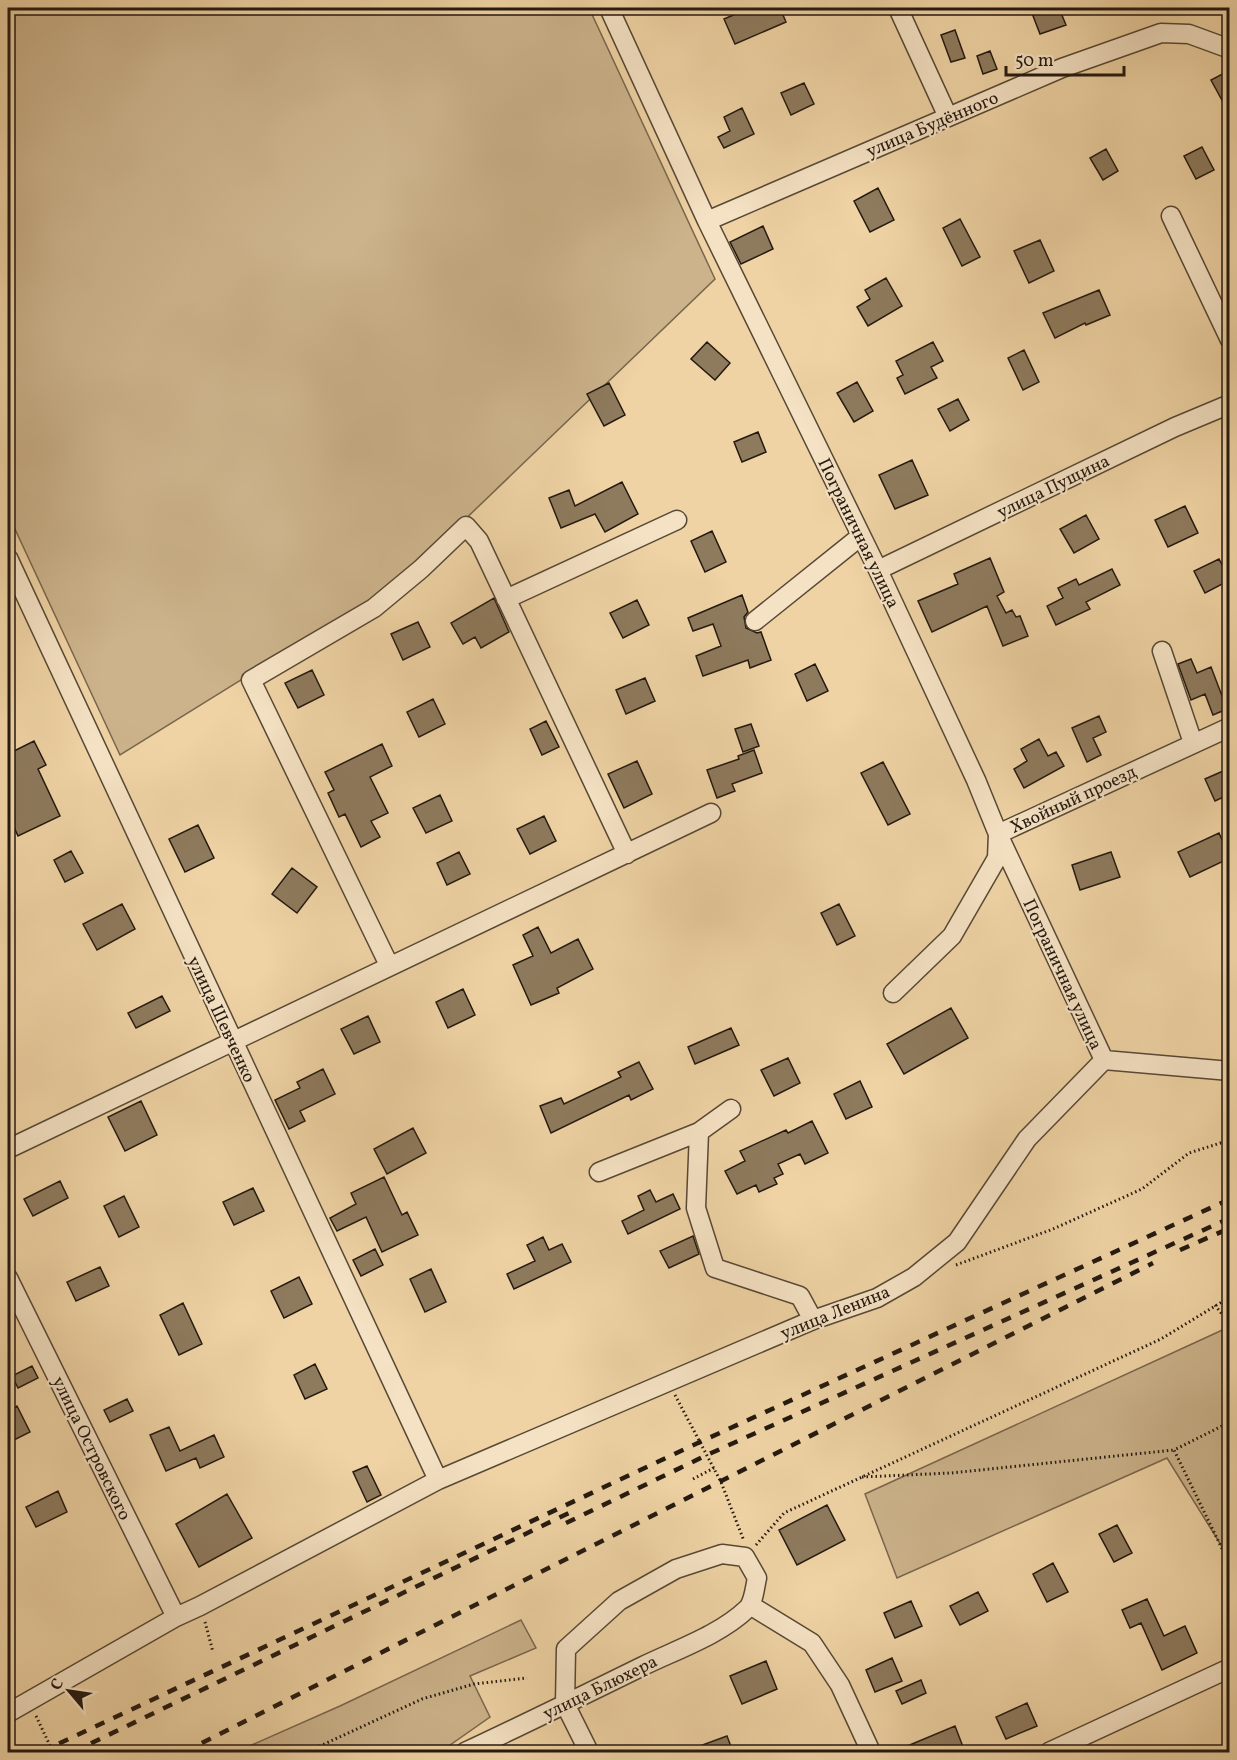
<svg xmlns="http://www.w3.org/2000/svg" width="1237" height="1760" viewBox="0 0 1237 1760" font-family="Vollkorn,serif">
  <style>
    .green { fill: #ccb38b; stroke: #78664e; stroke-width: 1.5 }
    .building { fill: #8e7a5d; stroke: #241910; stroke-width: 1.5 }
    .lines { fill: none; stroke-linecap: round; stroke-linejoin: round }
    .minor-casing { stroke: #574835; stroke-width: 21 }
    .path { stroke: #241910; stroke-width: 3; stroke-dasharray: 1.5 3; stroke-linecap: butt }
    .minor { stroke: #f5e2c4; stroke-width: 18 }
    .rail { stroke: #241910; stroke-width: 4.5; stroke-dasharray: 10 10; stroke-linecap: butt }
    .labels { text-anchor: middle; stroke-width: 4.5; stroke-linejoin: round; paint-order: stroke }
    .street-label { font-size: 18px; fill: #241910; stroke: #f5e2c4 }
  </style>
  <rect width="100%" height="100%" fill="#efd3a4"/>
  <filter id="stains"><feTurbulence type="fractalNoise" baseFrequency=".00333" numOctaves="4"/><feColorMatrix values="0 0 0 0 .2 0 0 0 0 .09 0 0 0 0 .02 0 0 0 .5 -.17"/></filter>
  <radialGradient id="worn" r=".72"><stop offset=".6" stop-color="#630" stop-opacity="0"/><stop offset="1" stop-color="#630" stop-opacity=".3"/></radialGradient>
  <path class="green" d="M8 8H589L715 279 402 580 120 755 8 514Z
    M1229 1327V1558L1167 1458 897 1578 865 1494Z
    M521 1620 536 1648 470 1676 490 1717 440 1752H236L340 1706Z"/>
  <path class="building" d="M750 8H780L786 22 735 44 724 19Z
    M1030 8H1059L1066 25 1040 34Z
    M955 30 965 58 951 62 941 35Z
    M990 51 997 69 983 74 977 56Z
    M1230 70V115L1211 80Z
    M804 83 814 104 791 115 781 93Z
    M742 108 754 134 724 148 718 137 730 131 724 117Z
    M1202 147 1214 170 1196 179 1184 156Z
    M1106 149 1118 171 1103 180 1090 158Z
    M878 188 894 220 870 232 854 201Z
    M960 219 980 257 962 266 943 228Z
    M763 226 773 249 741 264 730 242Z
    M1040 240 1054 271 1029 283 1014 251Z
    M886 278 902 306 868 326 857 307 870 299 865 290Z
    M1099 290 1110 315 1086 325 1085 323 1055 338 1043 313Z
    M707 342 730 363 715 380 691 359Z
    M933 342 943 361 931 367 937 378 905 394 897 378 903 375 896 361Z
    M1024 350 1039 382 1023 390 1008 358Z
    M857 382 873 411 854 422 837 393Z
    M609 383 625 415 604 426 587 394Z
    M958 399 969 420 950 431 938 409Z
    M758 432 766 452 742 462 734 442Z
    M912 460 928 495 895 509 879 475Z
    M622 482 638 514 605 532 595 514 561 528 549 498 569 490 575 506Z
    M1185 506 1198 533 1168 547 1155 520Z
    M1086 515 1099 539 1074 553 1060 529Z
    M712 531 726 562 705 572 691 541Z
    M990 558 1004 592 997 596 1006 613 1012 610 1016 617 1020 616 1028 636 1003 646 987 606 932 632 918 601 958 584 954 574Z
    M1219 559 1230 580 1205 593 1194 571Z
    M1112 569 1120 585 1086 602 1090 609 1056 625 1047 606 1063 598 1058 588 1076 579 1079 585Z
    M742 595 748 612 744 617 746 628 757 633 761 632 771 660 750 668 748 660 703 676 696 656 721 646 713 624 693 631 688 618Z
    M494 598 509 632 481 648 475 637 463 644 451 623Z
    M637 600 649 625 623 638 610 613Z
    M418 622 430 647 403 660 391 634Z
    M1191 659 1197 673 1211 667 1227 709 1213 715 1205 694 1191 700 1178 664Z
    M815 664 828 691 807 701 795 674Z
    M312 670 324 695 298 708 285 683Z
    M645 678 655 701 626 714 616 690Z
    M433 699 445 724 419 737 407 712Z
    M1099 716 1106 732 1093 738 1101 755 1087 762 1072 728Z
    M546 721 559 747 542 755 530 729Z
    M751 724 759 746 743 752 735 729Z
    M1039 739 1048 756 1056 752 1064 766 1024 788 1014 769 1027 761 1021 749Z
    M34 741 46 765 38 769 60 816 18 836 8 814V754Z
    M382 744 392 766 370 777 388 813 371 821 380 837 361 847 345 814 339 817 328 793 334 790 325 772Z
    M754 750 762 773 732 784 735 791 717 798 707 770 739 759 738 756Z
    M637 761 652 794 624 808 608 774Z
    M883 762 910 814 888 825 861 773Z
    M1230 768V794L1215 801 1205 779Z
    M440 795 452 821 426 833 413 808Z
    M544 816 556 841 530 854 517 829Z
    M198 825 214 858 185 872 169 839Z
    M1219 833 1230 858 1190 877 1178 852Z
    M71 851 83 873 65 882 54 860Z
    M459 852 470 874 447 885 437 863Z
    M1111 852 1120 877 1080 890 1072 865Z
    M292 868 317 887 297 913 272 894Z
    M122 904 135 929 97 950 83 924Z
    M839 904 855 936 837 945 821 913Z
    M538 927 551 953 578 939 593 969 557 988 559 993 531 1005 513 965 533 956 523 935Z
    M463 989 475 1015 448 1028 436 1002Z
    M162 996 170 1011 136 1028 128 1013Z
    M951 1008 968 1038 904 1074 887 1044Z
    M368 1016 380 1042 354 1054 341 1029Z
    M731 1028 739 1045 695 1064 688 1047Z
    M788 1058 800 1083 774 1096 761 1070Z
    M639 1062 653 1089 631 1100 629 1095 551 1133 540 1106 561 1098 564 1104 621 1077 618 1072Z
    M323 1069 335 1094 300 1111 305 1121 289 1129 275 1100 300 1088 297 1082Z
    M860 1081 872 1107 846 1119 834 1094Z
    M141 1101 157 1135 125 1151 108 1117Z
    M812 1121 828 1153 805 1164 800 1154 778 1164 783 1174 774 1178 777 1184 759 1192 756 1185 737 1194 725 1171 745 1161 740 1151 786 1130 788 1133Z
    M413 1128 426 1153 387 1174 374 1149Z
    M384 1177 402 1215 407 1212 418 1235 382 1252 366 1217 337 1231 330 1218 356 1204 351 1193Z
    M60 1181 68 1198 33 1216 24 1199Z
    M253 1188 264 1211 234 1225 223 1202Z
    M650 1190 656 1202 673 1194 680 1209 628 1234 622 1221 644 1210 638 1196Z
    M124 1196 139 1227 119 1237 104 1206Z
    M693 1236 699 1254 669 1268 660 1251Z
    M543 1237 549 1250 562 1244 571 1262 514 1289 507 1274 535 1261 527 1245Z
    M375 1249 383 1265 361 1276 353 1260Z
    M100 1267 109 1286 76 1301 67 1282Z
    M431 1269 446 1302 425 1312 410 1279Z
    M299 1277 312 1304 284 1318 271 1291Z
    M183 1303 202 1344 179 1355 160 1315Z
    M315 1364 327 1389 305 1399 294 1375Z
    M32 1366 38 1378 18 1388 12 1376Z
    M127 1399 133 1411 110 1422 104 1410Z
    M17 1406 30 1432 8 1443V1411Z
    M169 1427 180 1451 214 1435 224 1457 200 1468 196 1458 166 1471 150 1435Z
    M367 1466 381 1495 367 1502 353 1472Z
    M58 1491 67 1512 36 1527 26 1507Z
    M227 1494 252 1538 199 1567 176 1524Z
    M827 1505 845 1540 797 1565 779 1530Z
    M1117 1525 1132 1553 1114 1562 1099 1534Z
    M1053 1563 1068 1592 1047 1602 1033 1574Z
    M978 1592 988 1611 960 1625 950 1606Z
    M1147 1599 1164 1636 1185 1626 1197 1653 1162 1670 1141 1623 1130 1628 1122 1610Z
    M911 1601 922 1626 895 1638 884 1613Z
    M892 1658 902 1681 875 1692 866 1670Z
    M766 1661 777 1689 742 1704 730 1676Z
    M921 1680 926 1693 902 1704 896 1691Z
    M1027 1703 1037 1726 1006 1739 996 1717Z
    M955 1726 965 1752H893Z
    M727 1736 733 1752H686V1751Z"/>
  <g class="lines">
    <defs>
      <path id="minor" d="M609 8 707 221 878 570 976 780 998 834 1104 1060
        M898 8 948 117
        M1171 216 1230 340
        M707 221 1062 68 1161 33 1189 34 1230 49
        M8 558C153 864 294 1172 438 1480
        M878 570 1175 427 1230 404
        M506 599 677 520
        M755 621 861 536
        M1162 651 1193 743
        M388 963 251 680 374 608 421 569 466 526 479 541 627 854
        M893 993 952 936 997 858 998 834 1230 727
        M1104 1060 1230 1071
        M699 1132 696 1208 715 1268 800 1296 813 1320
        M8 1149 711 813
        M599 1172 699 1132 731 1109
        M8 1278 176 1617
        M750 1605 812 1643 840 1685 871 1752
        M8 1713 176 1617 200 1606 438 1480 813 1320 877 1298 914 1277 957 1242 1027 1139 1104 1060
        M465 1752C525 1724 584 1695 643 1666 678 1649 720 1635 748 1608 754 1601 755 1586 757 1578L745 1557 722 1554 676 1569 619 1601 566 1649 565 1704 589 1752
        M1049 1752 1230 1668"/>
    </defs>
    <use href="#minor" class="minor-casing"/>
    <path class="path" d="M956 1265 1053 1229 1142 1189 1189 1153 1230 1140
      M1215 1305 1230 1325
      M675 1395 721 1482 744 1541
      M1230 1422 1174 1450 1230 1565
      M862 1477 951 1473 1174 1450
      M693 1479 714 1468
      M756 1545 784 1513 1161 1339 1230 1297
      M205 1622 213 1652
      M36 1716 53 1752
      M307 1752 422 1699 474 1684 527 1678"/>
    <use href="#minor" class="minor"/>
    <path class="rail" d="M1180 1250 1230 1228
      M566 1523 707 1455 1230 1218
      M41 1752 700 1442 1230 1199
      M73 1752 573 1511
      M184 1752 1153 1263"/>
  </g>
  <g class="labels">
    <g class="street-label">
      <text transform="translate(932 124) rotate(-23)" y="6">улица Будённого</text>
      <text transform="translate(1053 486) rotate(-26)" y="6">улица Пущина</text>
      <text transform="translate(859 533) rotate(64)" y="6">Пограничная улица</text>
      <text transform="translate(1073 799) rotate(-25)" y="6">Хвойный проезд</text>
      <text transform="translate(1063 974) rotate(65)" y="6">Пограничная улица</text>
      <text transform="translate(222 1019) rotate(65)" y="6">улица Шевченко</text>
      <text transform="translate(835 1312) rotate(-22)" y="6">улица Ленина</text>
      <text transform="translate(92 1448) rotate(64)" y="6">улица Островского</text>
      <text transform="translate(600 1687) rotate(-26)" y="6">улица Блюхера</text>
    </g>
  </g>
  <rect width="1237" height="1760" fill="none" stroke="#efd3a4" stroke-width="30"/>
  <rect x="9" y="9" width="1219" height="1742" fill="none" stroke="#241910" stroke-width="3"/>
  <rect x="15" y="15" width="1207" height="1730" fill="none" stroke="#241910" stroke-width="1.5"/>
  <g transform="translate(69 1691) rotate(299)" stroke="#f5e2c4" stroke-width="4.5" paint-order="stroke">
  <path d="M0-4.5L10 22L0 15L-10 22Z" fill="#241910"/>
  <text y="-9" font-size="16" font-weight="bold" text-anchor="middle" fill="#241910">С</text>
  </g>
  <path d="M1006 66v9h118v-9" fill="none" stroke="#241910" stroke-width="3"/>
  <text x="1015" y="66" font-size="18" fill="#241910" stroke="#f5e2c4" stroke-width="4.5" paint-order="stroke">50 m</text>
  <rect width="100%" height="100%" filter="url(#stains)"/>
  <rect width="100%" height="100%" fill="url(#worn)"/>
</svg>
